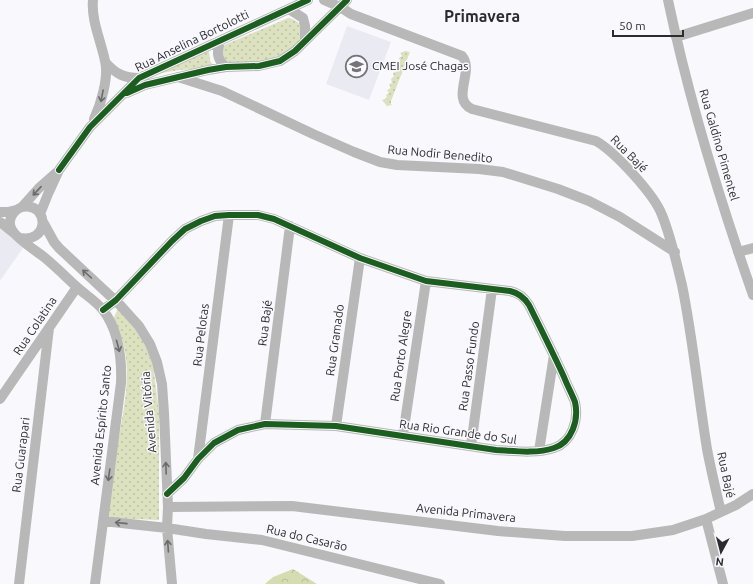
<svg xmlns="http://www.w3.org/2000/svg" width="753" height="584" viewBox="0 0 753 584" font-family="Ubuntu,sans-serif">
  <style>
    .built { fill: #eaeaf3 }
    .grass { fill: url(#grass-dots) }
    .forest { fill: url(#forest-crowns) }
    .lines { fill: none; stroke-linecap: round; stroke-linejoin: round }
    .minor { stroke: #b8b8b8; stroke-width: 10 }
    .cycleway-casing { stroke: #f8f8fe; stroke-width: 8 }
    .cycleway { stroke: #1b5e20; stroke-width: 6 }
    .oneway { stroke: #6b6b6c }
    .labels { text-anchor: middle; stroke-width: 3; stroke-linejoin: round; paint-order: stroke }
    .street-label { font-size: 12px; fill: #2c2c2e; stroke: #f8f8fe }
    .poi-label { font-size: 12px; fill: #2c2c2e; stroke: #f8f8fe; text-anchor: start }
    .district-label { font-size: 16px; font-weight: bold; fill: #2c2c2e; stroke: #f8f8fe }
  </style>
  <defs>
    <pattern id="grass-dots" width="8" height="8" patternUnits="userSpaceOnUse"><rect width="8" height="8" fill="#dce1bf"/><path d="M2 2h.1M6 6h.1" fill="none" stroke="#bdc1a4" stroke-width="1.8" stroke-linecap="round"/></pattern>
    <pattern id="forest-crowns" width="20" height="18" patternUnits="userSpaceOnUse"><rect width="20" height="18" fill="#d6dcb2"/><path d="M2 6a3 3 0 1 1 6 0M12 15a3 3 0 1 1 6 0" fill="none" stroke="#b8bd99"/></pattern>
  </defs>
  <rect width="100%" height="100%" fill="#f9f9fd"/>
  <path class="built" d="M347 26 391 42 369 100 326 84Z
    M0 226 23 248 0 281Z"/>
  <path class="grass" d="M288 18C300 20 301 27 304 37L285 54 264 62 232 65 223 59 222 46Z
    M209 51 210 60 214 68 179 70 150 75Z
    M405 51 410 52 391 101V104L392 105 387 106 382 100 387 98 386 95 389 93 387 90 391 88 389 84 392 83 391 79 394 76 393 73 396 72 395 68 398 66 396 63 400 61 399 58 402 56 400 53Z
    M119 307 135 327 146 347 153 365 159 412V520L106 518C110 492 114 467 118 442 125 402 136 356 113 319Z"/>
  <path class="forest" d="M293 569 317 584H265L273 577Z"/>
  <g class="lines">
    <path class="minor" d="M93 0C91 20 101 41 105 61 109 77 101 104 94 119
      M324 0 340 7 351 14 462 56C475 71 450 99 472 109L596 141C615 152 654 194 662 215 671 237 676 261 682 285 693 339 698 394 707 449 711 470 716 491 721 512
      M668 0C689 100 719 198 753 295
      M289 9 303 18 305 26V40
      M676 37 753 13
      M220 41C217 52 216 59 226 67
      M106 63C116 74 124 78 139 78
      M178 77 222 91 313 134 354 152 380 162 397 165 479 169 503 172 558 189 589 201 620 217 675 252
      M127 93 145 85 208 70 226 67 259 66 280 61 295 51 347 0
      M22 207 39 188 56 173
      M0 212H8L16 210
      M40 214 48 194 59 170 90 127 139 78 308 0
      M0 222 14 233
      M43 222 54 242 59 248 121 306 139 326 150 344 157 362 162 384 164 413 168 507 167 528 172 584
      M20 238C47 243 49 210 30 207 17 204 5 218 12 230 17 239 35 250 44 257 56 267 67 278 78 288 86 295 97 302 103 310 119 331 122 358 121 383L95 584
      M738 252 753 248
      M103 310 116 300 172 241 185 229 201 221 215 216 229 215H258L274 219 360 258 426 281 510 291C519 293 524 297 529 305 541 329 553 353 564 377 567 385 572 394 575 402 579 420 572 442 554 448 536 454 514 451 496 450L336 426 265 424 238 430 214 443 198 459 184 478 167 494
      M0 399 77 287
      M265 424 290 226
      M336 426 360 258
      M403 435 426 281
      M471 446 492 289
      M539 451 554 355
      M198 459 229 215
      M168 507 292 506 498 531 565 536H632L673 530 706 519 736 505 753 494
      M706 519 723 584
      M103 521 167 528 206 534 262 540 440 584
      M19 584 49 328"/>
    <defs>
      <path id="cycleway" d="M127 93 145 85 208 70 226 67 259 66 280 61 295 51 347 0
        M59 170 90 127 139 78 308 0
        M103 310 116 300 172 241 185 229 201 221 215 216 229 215H258L274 219 360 258 426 281 510 291C519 293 524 297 529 305 541 329 553 353 564 377 567 385 572 394 575 402 579 420 572 442 554 448 536 454 514 451 496 450L336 426 265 424 238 430 214 443 198 459 184 478 167 494"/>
    </defs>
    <use href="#cycleway" class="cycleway-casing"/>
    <use href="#cycleway" class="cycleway"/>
  </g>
  <defs><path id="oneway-shaft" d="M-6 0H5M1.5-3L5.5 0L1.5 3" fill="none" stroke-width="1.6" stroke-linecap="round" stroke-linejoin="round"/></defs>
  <g class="oneway">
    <use href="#oneway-shaft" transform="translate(102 96) rotate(101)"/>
    <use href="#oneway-shaft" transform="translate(37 191) rotate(133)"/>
    <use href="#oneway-shaft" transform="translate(87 274) rotate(-138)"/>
    <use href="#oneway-shaft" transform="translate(118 346) rotate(75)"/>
    <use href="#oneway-shaft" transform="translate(166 468) rotate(-92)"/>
    <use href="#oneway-shaft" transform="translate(109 475) rotate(98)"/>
    <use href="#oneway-shaft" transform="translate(121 523) rotate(-174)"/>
    <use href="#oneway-shaft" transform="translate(168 546) rotate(-94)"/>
  </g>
  <defs>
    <symbol id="school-ring" viewBox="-11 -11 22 22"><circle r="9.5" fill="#f8f8fe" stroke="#747476" stroke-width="1.5"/><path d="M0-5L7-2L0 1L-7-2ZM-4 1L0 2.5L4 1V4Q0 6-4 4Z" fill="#747476"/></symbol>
  </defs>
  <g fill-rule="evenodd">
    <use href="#school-ring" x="344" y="54" width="25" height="25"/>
  </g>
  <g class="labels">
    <g class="street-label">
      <text transform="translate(192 41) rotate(-26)" y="4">Rua Anselina Bortolotti</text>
      <text transform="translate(719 145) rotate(74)" y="4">Rua Galdino Pimentel</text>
      <text transform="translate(440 154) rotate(5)" y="4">Rua Nodir Benedito</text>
      <text transform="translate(629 154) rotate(45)" y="4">Rua Bajé</text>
      <text transform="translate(265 323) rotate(-83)" y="4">Rua Bajé</text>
      <text transform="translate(35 326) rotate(-56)" y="4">Rua Colatina</text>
      <text transform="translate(201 335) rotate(-83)" y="4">Rua Pelotas</text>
      <text transform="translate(335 340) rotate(-82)" y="4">Rua Gramado</text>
      <text transform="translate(401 356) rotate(-82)" y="4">Rua Porto Alegre</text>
      <text transform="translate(469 366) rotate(-82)" y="4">Rua Passo Fundo</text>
      <text transform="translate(149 412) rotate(-95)" y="4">Avenida Vitória</text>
      <text transform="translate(101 425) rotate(-84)" y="4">Avenida Espírito Santo</text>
      <text transform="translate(458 432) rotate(8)" y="4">Rua Rio Grande do Sul</text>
      <text transform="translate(21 455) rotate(-83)" y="4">Rua Guarapari</text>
      <text transform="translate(726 475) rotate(78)" y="4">Rua Bajé</text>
      <text transform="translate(466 513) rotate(6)" y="4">Avenida Primavera</text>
      <text transform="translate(307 538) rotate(13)" y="4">Rua do Casarão</text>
    </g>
    <g class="poi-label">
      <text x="372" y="70">CMEI José Chagas</text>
    </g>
    <g class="district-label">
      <text x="482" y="22">Primavera</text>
    </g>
  </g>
  <g transform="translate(721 552) rotate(187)" stroke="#f8f8fe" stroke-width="3" paint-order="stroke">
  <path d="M0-3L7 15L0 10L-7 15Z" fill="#2c2c2e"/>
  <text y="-6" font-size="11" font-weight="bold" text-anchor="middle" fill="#2c2c2e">N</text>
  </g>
  <path d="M613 30v6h70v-6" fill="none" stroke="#2c2c2e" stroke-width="2"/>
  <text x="619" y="30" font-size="12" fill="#2c2c2e" stroke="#f8f8fe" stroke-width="3" paint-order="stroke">50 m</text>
</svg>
